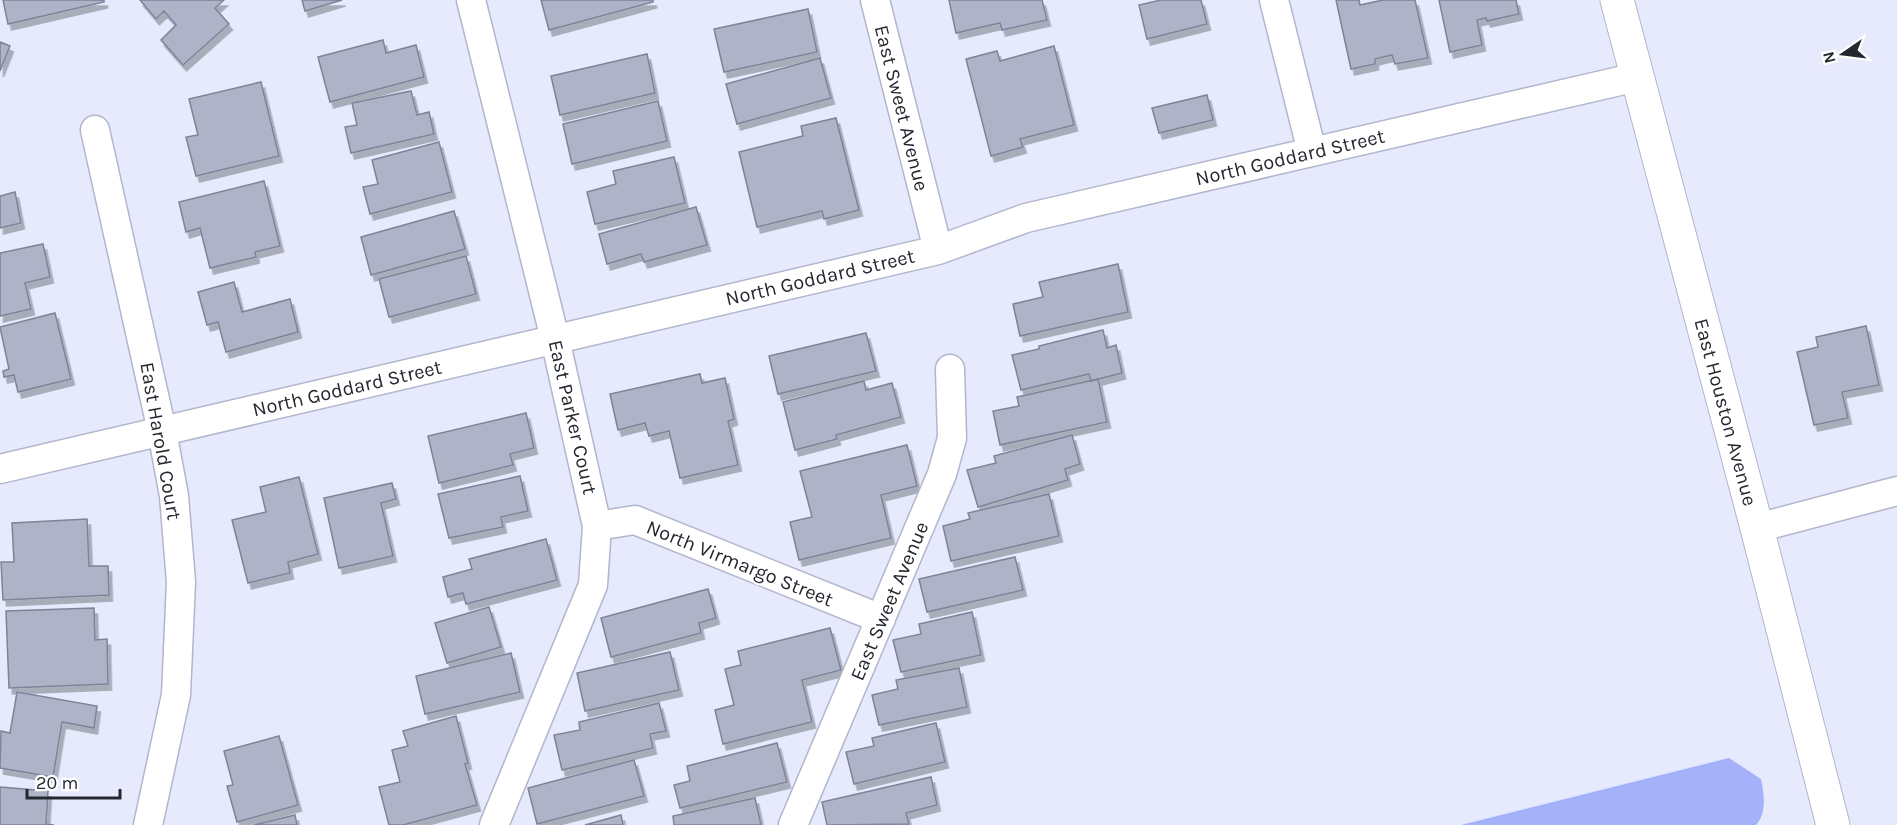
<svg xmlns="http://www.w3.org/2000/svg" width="1897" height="825" viewBox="0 0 1897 825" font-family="Karla,sans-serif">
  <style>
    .green { fill: #a5b1f9 }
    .building { fill: #aeb3c8; stroke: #7f8398; stroke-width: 1.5; filter: url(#shadow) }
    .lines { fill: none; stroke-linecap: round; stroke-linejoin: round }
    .street-casing { stroke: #b2b6cc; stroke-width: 31 }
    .secondary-casing { stroke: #b2b6cc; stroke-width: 35 }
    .street { stroke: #fff; stroke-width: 28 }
    .secondary { stroke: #fff; stroke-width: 33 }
    .labels { text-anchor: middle; stroke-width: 4.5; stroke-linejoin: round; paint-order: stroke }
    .street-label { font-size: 20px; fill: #262830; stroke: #fff }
  </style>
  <defs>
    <filter id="shadow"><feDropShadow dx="3.5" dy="6" stdDeviation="0" flood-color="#0004"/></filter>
  </defs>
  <rect width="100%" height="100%" fill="#e6eafc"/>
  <path class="green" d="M1729 758 1761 779C1764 794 1767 813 1756 825H1461Z"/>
  <path class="building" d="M3 0H104V2L8 24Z
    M140 0H224L215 8 229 24 183 65 161 40 176 25 164 11 156 19Z
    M302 0H342L305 11Z
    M541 0H653V2L549 30Z
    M949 0H1042L1047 20 1002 30 1000 23 956 33Z
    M1161 0H1201L1207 24 1147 39 1139 5Z
    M1336 0H1359L1360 5 1383 0H1415L1428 58 1395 64 1392 55 1375 59V64L1351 69Z
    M1439 0H1516L1519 14 1487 21 1486 18 1477 20 1482 45 1450 52Z
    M808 9 817 52 724 72 714 29Z
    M383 40 386 53 416 45 424 77 330 102 318 57Z
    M0 42 10 46 0 71Z
    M1054 46 1074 125 1020 139 1023 147 991 156 966 59 997 51 1000 61Z
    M647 54 655 93 560 115 551 76Z
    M820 58 831 98 737 124 726 84Z
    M261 82 279 156 196 176 186 137 198 135 189 99Z
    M411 91 417 115 429 112 434 134 351 153 345 127 357 125 352 103Z
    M1207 95 1213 120 1159 133 1152 108Z
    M658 101 667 141 572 164 563 124Z
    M836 118 859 210 824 219 822 211 757 227 739 152 803 136 801 126Z
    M439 142 452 192 370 214 363 187 378 184 372 160Z
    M674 157 685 203 595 224 587 192 616 184 613 171Z
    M264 181 280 246 255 252 256 257 210 268 200 228 186 232 179 202Z
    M15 192 21 223 0 228V196Z
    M696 207 707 245 644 262 641 254 607 264 599 234Z
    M454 211 465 249 371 275 361 237Z
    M43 244 50 277 25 283 31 309 0 316V253Z
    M466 256 476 294 389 317 379 279Z
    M1118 264 1128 312 1020 336 1013 304 1043 297 1039 282Z
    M234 282 242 312 290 299 298 332 226 352 218 322 207 325 198 292Z
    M55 313 71 379 18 392 14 375 4 377 3 371 9 369 0 327Z
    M1866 326 1879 385 1842 392 1848 418 1814 425 1797 352 1818 347 1816 337Z
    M1103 330 1107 348 1116 345 1122 373 1091 381 1089 374 1021 390 1012 355 1039 349V346Z
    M866 333 876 371 778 394 769 356Z
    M700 374 702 383 725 378 734 419 728 421 738 465 680 478 669 431 649 436 645 423 618 430 610 394Z
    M1098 379 1107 422 1000 445 993 411 1019 406 1017 397Z
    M864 381 866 390 892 383 901 417 836 435 837 439 795 450 783 402Z
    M526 413 534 448 510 454 513 465 439 483 428 436Z
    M1072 435 1080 464 1065 469 1068 480 978 507 967 470 996 463 994 456Z
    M907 445 917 486 881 495 891 538 799 560 790 522 812 517 800 471Z
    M520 476 528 511 501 517 503 527 449 538 438 494Z
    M299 477 318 554 288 562 290 573 248 583 232 520 266 512 260 487Z
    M392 483 396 499 381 503 393 556 339 568 324 498Z
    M1049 494 1059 536 951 561 943 526 970 519 968 513Z
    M87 519 89 566H108L109 595 3 600 1 562H14L12 523Z
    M546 539 557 580 466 604 463 593 448 597 443 577 472 569 469 559Z
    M1015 557 1023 590 927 612 919 579Z
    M708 589 716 618 699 623 701 633 611 657 601 618Z
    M489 607 501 647 447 663 435 623Z
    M94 608 95 640 107 639 108 684 9 688 6 611Z
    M972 612 981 655 901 672 893 640 921 634 919 624Z
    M830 628 841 670 802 680 812 722 723 744 715 710 734 705 725 669 741 665 738 651Z
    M670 652 679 690 585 711 577 673Z
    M511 653 520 692 425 714 416 676Z
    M959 668 967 707 879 725 872 695 898 689 896 680Z
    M17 692 97 706 94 728 62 722 53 777 0 768 1 731 10 733Z
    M659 703 666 731 650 734 653 748 562 770 554 735 580 730 579 722Z
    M456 716 468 763 465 764 477 805 403 825H389L379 787 400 782 392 750 408 746 403 731Z
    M936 723 945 762 854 784 846 752 874 746 872 738Z
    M279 736 298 805 237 822 227 786 233 785 224 751Z
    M777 743 787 782 680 808 674 785 690 781 687 766Z
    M634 760 644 796 537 824 528 788Z
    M931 777 937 805 906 813 909 824 827 825 822 802Z
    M0 787 48 791 46 824 54 825H0Z
    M755 798 761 825H674L673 816Z
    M295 815 297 825H254Z
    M621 815 623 825H585Z"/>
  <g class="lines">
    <defs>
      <path id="street" d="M471 0 555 339 597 526 593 585 494 825
        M875 0 938 250
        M1274 0 1312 152
        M95 130 162 431 174 496 181 582 176 695 148 825
        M0 469 938 250 1026 218 1637 77
        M597 526 635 520 881 619
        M1757 528 1897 491
        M793 825 942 474 952 438 950 369"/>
      <path id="secondary" d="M1617 0 1757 528 1833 825"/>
    </defs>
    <use href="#street" class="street-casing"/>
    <use href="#secondary" class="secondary-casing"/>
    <use href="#street" class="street"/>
    <use href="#secondary" class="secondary"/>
  </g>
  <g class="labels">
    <g class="street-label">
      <text transform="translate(902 108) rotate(76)" y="7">East Sweet Avenue</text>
      <text transform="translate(1290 157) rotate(-13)" y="7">North Goddard Street</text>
      <text transform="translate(820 277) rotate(-13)" y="7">North Goddard Street</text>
      <text transform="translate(347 388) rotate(-13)" y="7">North Goddard Street</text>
      <text transform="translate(1726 412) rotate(75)" y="7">East Houston Avenue</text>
      <text transform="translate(573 417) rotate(77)" y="7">East Parker Court</text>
      <text transform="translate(161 441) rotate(80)" y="7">East Harold Court</text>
      <text transform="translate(740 563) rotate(22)" y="7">North Virmargo Street</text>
      <text transform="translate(889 601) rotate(-67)" y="7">East Sweet Avenue</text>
    </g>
  </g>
  <g transform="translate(1843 54) rotate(256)" stroke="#ffffff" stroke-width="4.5" paint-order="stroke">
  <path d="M0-4.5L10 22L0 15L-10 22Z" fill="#262830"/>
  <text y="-9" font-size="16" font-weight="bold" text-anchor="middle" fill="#262830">N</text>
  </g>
  <path d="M27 789v9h93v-9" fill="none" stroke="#262830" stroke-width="3"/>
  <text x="36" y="789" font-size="18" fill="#262830" stroke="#ffffff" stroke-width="4.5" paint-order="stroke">20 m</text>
</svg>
